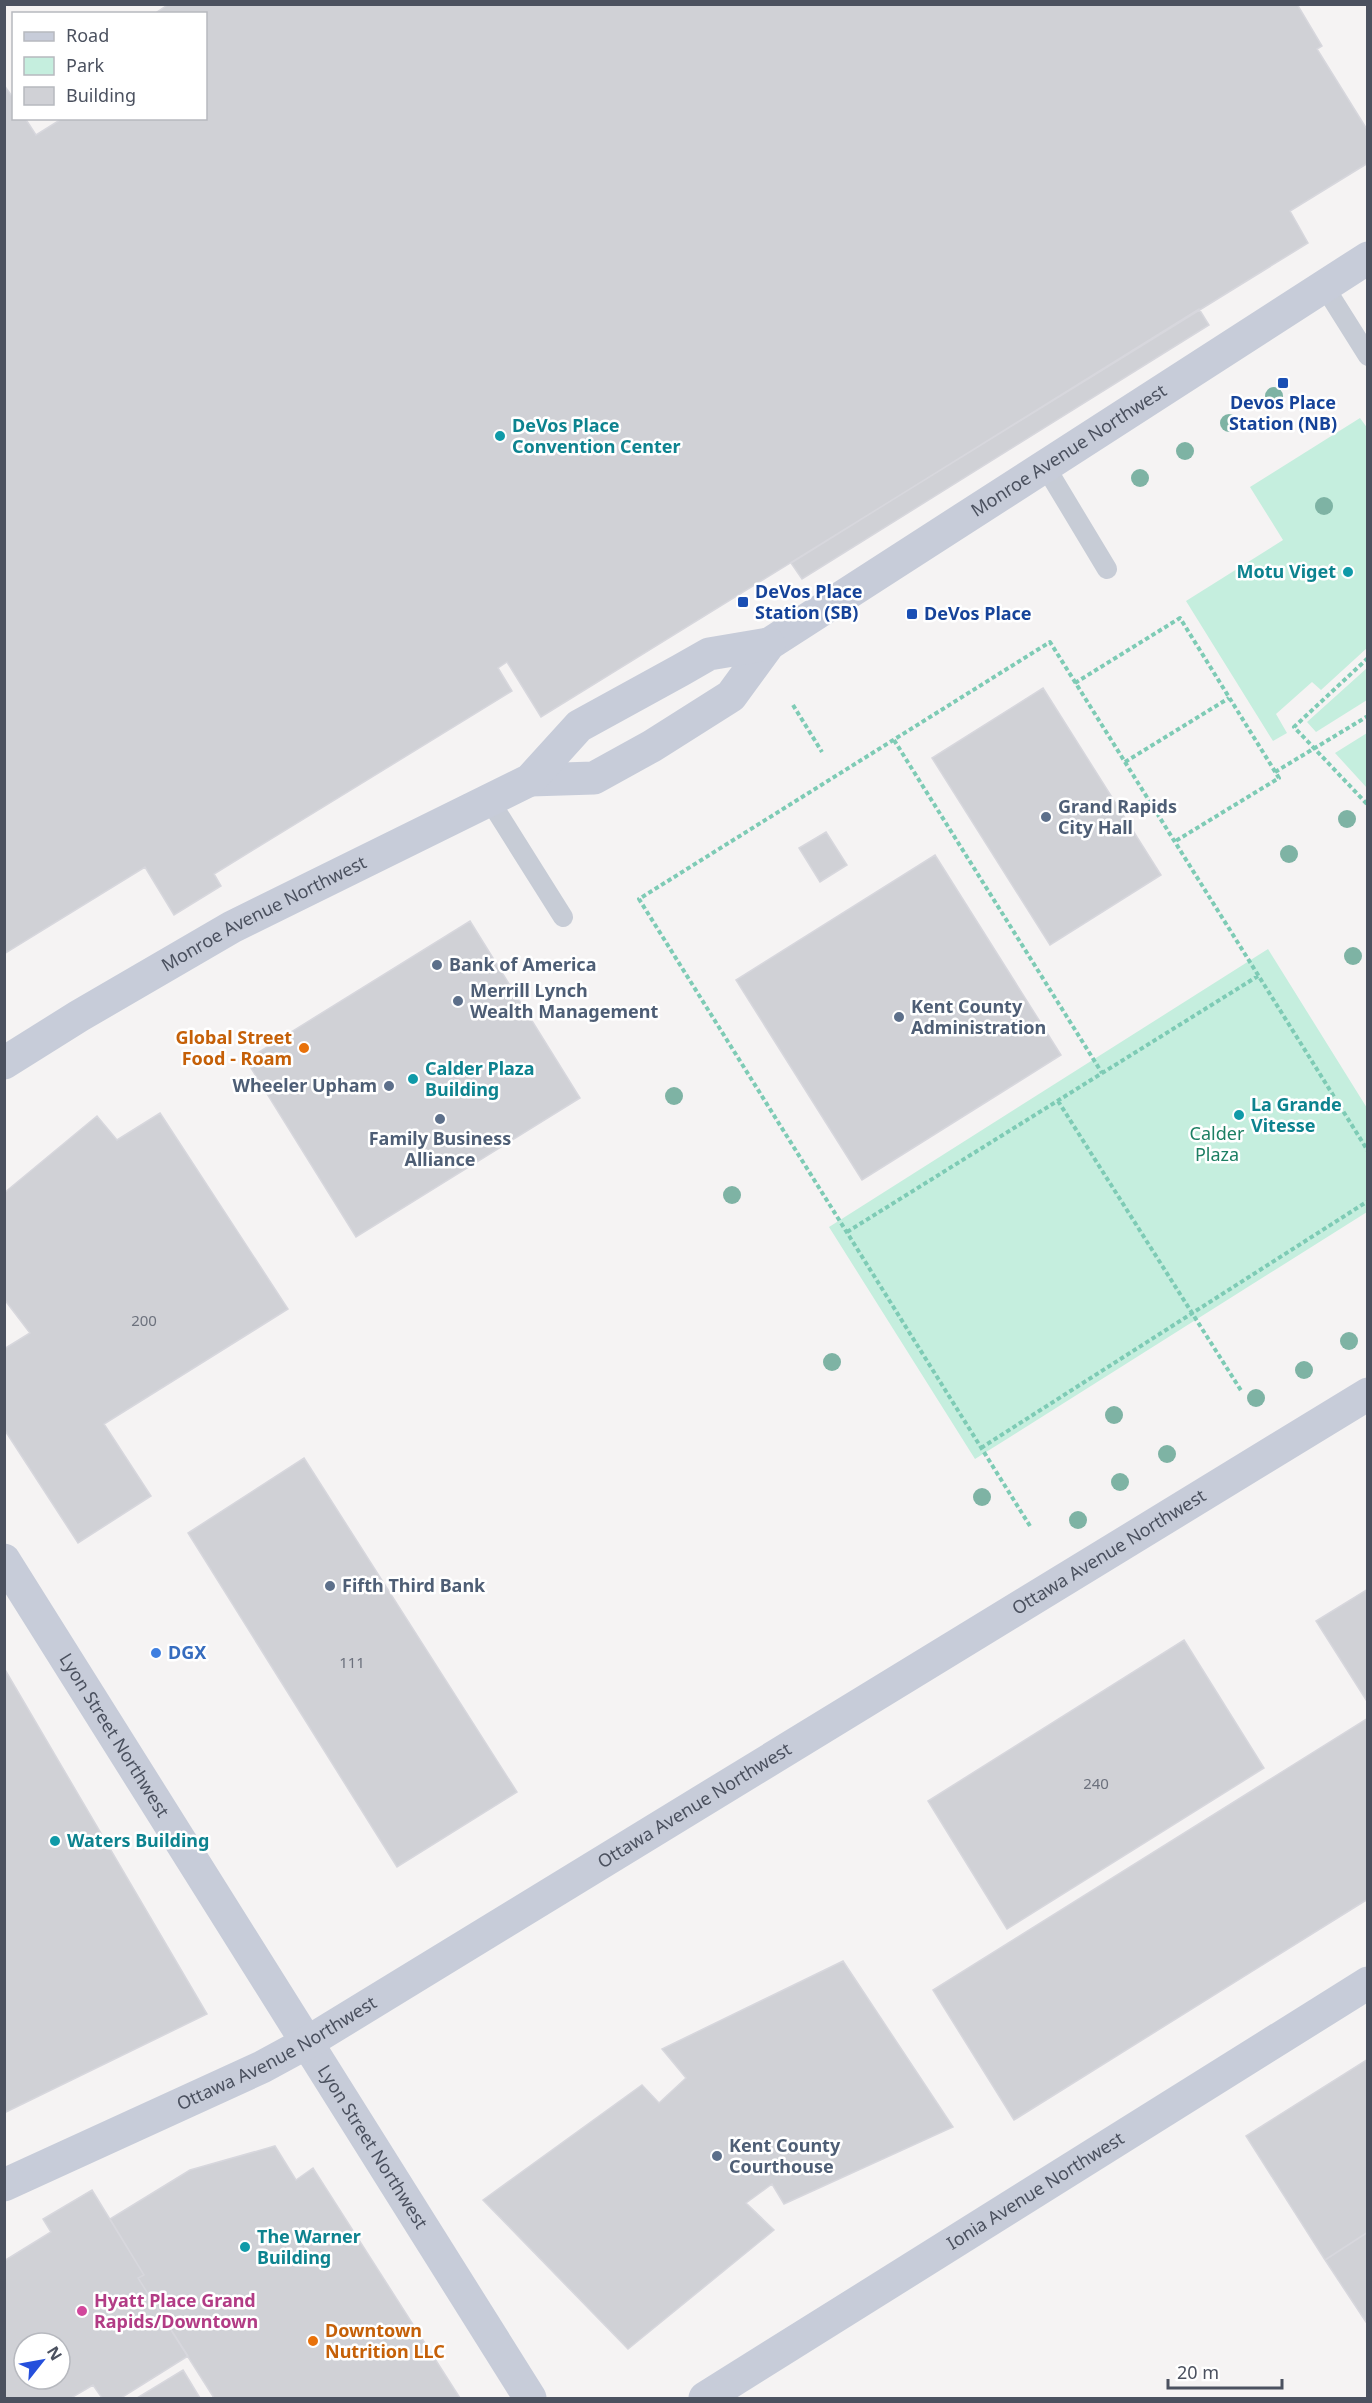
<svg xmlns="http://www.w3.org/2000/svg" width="1372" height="2403" viewBox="0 0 1372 2403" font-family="'Noto Sans',sans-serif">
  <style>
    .green { fill: #c5eede }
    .building { fill: #d0d1d6; stroke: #d7d7dd; stroke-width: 1.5; fill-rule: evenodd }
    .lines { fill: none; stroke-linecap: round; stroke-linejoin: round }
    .path { stroke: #7ecbb5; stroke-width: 4; stroke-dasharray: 4.5 3; stroke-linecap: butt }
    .lane { stroke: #c7ccd6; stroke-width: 20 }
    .secondary { stroke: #c7ccd9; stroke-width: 33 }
    .tree { fill: #7eb3a4 }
    .transit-dot { fill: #1a4fb4; stroke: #fff; stroke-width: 2 }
    .culture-dot { fill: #0f9aa8; stroke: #fff; stroke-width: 2 }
    .service-dot { fill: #5c6f8a; stroke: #fff; stroke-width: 2 }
    .food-dot { fill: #e8710a; stroke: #fff; stroke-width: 2 }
    .shop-dot { fill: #3f7fe0; stroke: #fff; stroke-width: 2 }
    .hotel-dot { fill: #d1479c; stroke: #fff; stroke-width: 2 }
    .labels { text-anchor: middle; stroke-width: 5; stroke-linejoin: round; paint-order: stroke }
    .number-label { font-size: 15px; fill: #6c717d }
    .transit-label { font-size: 18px; font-weight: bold; fill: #164399; stroke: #fff; text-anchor: start }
    .culture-label { font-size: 18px; font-weight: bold; fill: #0d838f; stroke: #fff; text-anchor: start }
    .street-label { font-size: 18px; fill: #4b515f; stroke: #fff }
    .service-label { font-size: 18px; font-weight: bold; fill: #4e5e75; stroke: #fff; text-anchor: start }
    .food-label { font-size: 18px; font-weight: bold; fill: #c56008; stroke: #fff; text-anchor: end }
    .park-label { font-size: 18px; fill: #1d7f63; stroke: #fff }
    .shop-label { font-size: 18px; font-weight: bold; fill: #366cbe; stroke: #fff; text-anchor: start }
    .hotel-label { font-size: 18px; font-weight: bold; fill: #b23c85; stroke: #fff; text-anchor: start }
  </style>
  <rect width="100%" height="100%" fill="#f5f3f3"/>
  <path class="green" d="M1360 418 1368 429 1367 648 1321 690 1312 682 1276 714 1287 733 1273 741 1186 601 1283 540 1250 487Z
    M1367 668V700L1316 732 1307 722Z
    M1367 733V788L1335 753Z
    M1268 949 1367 1108V1212L975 1459 829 1227Z"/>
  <path class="building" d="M169 4H1297L1322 46 1317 49 1368 131V163L1290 211 1308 243 541 717 507 662 498 668 512 691 214 874 221 886 174 915 145 867 4 954V85L14 99V118H25L36 135 63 118H206V14H154Z
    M1199 309 1209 325 802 579 791 563Z
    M1043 688 1161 875 1050 945 932 758Z
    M826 832 847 865 820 882 799 848Z
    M935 855 1061 1055 862 1180 736 980Z
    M470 921 580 1098 356 1237 246 1060Z
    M160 1113 288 1309 104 1424 151 1496 78 1543 4 1429V1349L30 1333 4 1299V1193L97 1116 117 1140Z
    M304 1458 517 1792 397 1867 188 1533Z
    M1368 1589V1703L1316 1621Z
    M1184 1640 1264 1768 1007 1929 928 1801Z
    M4 1668 207 2014 4 2113Z
    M1368 1718V1899L1014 2120 933 1990Z
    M843 1961 953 2127 784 2204 772 2184 746 2203 774 2230 628 2349 483 2200 642 2085 659 2103 686 2078 662 2049Z
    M1368 2059V2232L1325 2260 1246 2136Z
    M275 2146 296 2180 313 2168 460 2398H214L138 2278 144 2275 110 2219 190 2170Z
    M92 2190 144 2275 138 2278 188 2356 121 2398H102L93 2385 71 2398H4V2261L51 2232 43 2219ZM24 2343H60V2379H24Z
    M1368 2232V2321L1366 2322 1325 2260Z
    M183 2370 200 2398H137Z"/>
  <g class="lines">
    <path class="path" d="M1368 658 1294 727 1368 805
      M1075 683 1180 618 1279 778 1174 842
      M793 705 822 752
      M894 740 1102 1073
      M1125 762 1229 698
      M1275 772 1368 716
      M1058 1101 1242 1392
      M847 1232 1258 976
      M981 1448 1368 1201
      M1030 1526 639 899 1050 642 1368 1151"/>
    <path class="lane" d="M1324 286 1368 356
      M1045 466 1107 569
      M490 801 563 917"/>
    <g class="secondary">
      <path id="s1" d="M530 780 594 778 652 746 731 696 769 644 1368 258"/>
      <path id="s2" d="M4 1063 79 1016 232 927 530 780 579 726 681 670 709 654 769 644"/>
      <path id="s3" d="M4 1560 530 2398"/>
      <path id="s4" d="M4 2185 262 2067 308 2042 1368 1394"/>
      <path id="s5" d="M705 2398 1368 1983"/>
    </g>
  </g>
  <g class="tree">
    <circle cx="1274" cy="396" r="9"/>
    <circle cx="1229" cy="423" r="9"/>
    <circle cx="1185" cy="451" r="9"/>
    <circle cx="1140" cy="478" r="9"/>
    <circle cx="1324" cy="506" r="9"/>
    <circle cx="1347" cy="819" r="9"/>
    <circle cx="1289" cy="854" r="9"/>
    <circle cx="1353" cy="956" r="9"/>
    <circle cx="674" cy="1096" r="9"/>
    <circle cx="732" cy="1195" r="9"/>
    <circle cx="1349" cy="1341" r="9"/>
    <circle cx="832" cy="1362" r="9"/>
    <circle cx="1304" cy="1370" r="9"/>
    <circle cx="1256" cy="1398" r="9"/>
    <circle cx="1114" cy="1415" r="9"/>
    <circle cx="1167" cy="1454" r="9"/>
    <circle cx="1120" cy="1482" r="9"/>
    <circle cx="982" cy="1497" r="9"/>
    <circle cx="1078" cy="1520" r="9"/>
  </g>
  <g class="transit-dot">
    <rect x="1277" y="377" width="12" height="12" rx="3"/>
    <rect x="737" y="596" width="12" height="12" rx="3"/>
    <rect x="906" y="608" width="12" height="12" rx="3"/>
  </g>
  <g class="culture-dot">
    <circle cx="500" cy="436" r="6"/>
    <circle cx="1348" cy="572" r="6"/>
    <circle cx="413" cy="1079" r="6"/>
    <circle cx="1239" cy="1115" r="6"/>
    <circle cx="55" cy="1841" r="6"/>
    <circle cx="245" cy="2247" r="6"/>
  </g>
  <g class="service-dot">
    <circle cx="1046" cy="817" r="6"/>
    <circle cx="437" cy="965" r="6"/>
    <circle cx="458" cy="1001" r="6"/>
    <circle cx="899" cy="1017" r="6"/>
    <circle cx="389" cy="1086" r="6"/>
    <circle cx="440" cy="1119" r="6"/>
    <circle cx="330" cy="1586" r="6"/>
    <circle cx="717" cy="2156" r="6"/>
  </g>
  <g class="food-dot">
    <circle cx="304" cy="1048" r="6"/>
    <circle cx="313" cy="2341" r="6"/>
  </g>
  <circle class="shop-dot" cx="156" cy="1653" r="6"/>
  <circle class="hotel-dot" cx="82" cy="2311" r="6"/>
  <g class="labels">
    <g class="number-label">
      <text x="144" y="1326">200</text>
      <text x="352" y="1668">111</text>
      <text x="1096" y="1789">240</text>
    </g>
    <g class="transit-label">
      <text x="1283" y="409" text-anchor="middle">Devos Place<tspan x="1283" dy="21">Station (NB)</tspan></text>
      <text x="755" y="598">DeVos Place<tspan x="755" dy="21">Station (SB)</tspan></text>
      <text x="924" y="620">DeVos Place</text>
    </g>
    <g class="culture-label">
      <text x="512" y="432">DeVos Place<tspan x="512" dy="21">Convention Center</tspan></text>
      <text x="1336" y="578" text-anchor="end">Motu Viget</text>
      <text x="425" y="1075">Calder Plaza<tspan x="425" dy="21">Building</tspan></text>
      <text x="1251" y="1111">La Grande<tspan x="1251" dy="21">Vitesse</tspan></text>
      <text x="67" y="1847">Waters Building</text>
      <text x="257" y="2243">The Warner<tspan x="257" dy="21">Building</tspan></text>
    </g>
    <g class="street-label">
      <text dy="6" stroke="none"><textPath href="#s1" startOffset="645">Monroe Avenue Northwest</textPath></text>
      <text dy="6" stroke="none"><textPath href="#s2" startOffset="300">Monroe Avenue Northwest</textPath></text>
      <text dy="6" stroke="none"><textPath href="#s4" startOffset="1275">Ottawa Avenue Northwest</textPath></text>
      <text dy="6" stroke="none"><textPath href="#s3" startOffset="207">Lyon Street Northwest</textPath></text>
      <text dy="6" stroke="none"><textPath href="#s4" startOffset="789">Ottawa Avenue Northwest</textPath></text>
      <text dy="6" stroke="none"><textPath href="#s4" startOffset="303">Ottawa Avenue Northwest</textPath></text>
      <text dy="6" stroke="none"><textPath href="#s3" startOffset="693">Lyon Street Northwest</textPath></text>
      <text dy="6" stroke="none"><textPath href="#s5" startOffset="390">Ionia Avenue Northwest</textPath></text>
    </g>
    <g class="service-label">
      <text x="1058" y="813">Grand Rapids<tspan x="1058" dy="21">City Hall</tspan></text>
      <text x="449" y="971">Bank of America</text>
      <text x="470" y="997">Merrill Lynch<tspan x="470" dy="21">Wealth Management</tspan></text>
      <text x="911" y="1013">Kent County<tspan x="911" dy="21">Administration</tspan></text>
      <text x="377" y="1092" text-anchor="end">Wheeler Upham</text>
      <text x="440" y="1145" text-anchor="middle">Family Business<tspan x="440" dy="21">Alliance</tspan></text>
      <text x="342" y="1592">Fifth Third Bank</text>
      <text x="729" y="2152">Kent County<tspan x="729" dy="21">Courthouse</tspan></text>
    </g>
    <g class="food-label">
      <text x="292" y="1044">Global Street<tspan x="292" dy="21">Food - Roam</tspan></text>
      <text x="325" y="2337" text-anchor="start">Downtown<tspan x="325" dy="21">Nutrition LLC</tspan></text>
    </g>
    <g class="park-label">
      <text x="1217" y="1140">Calder<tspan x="1217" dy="21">Plaza</tspan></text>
    </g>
    <g class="shop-label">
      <text x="168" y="1659">DGX</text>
    </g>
    <g class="hotel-label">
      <text x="94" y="2307">Hyatt Place Grand<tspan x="94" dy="21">Rapids/Downtown</tspan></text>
    </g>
  </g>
  <rect width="1372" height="2403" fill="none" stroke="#4b515f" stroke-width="12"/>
  <rect x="12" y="12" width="195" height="108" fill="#ffffff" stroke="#b7b9bf" stroke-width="1.5"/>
  <rect x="24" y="32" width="30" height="9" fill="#c7ccd9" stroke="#b7b9bf" stroke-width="1.5"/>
  <text x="66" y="42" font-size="18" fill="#4b515f">Road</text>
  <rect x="24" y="57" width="30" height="18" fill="#c5eede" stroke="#b7b9bf" stroke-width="1.5"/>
  <text x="66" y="72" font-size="18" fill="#4b515f">Park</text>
  <rect x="24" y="87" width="30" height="18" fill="#d0d1d6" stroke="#b7b9bf" stroke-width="1.5"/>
  <text x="66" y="102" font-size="18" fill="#4b515f">Building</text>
  <g transform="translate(42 2361) rotate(59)"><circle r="28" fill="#ffffff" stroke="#b7b9bf" stroke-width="1.5"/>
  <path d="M0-4.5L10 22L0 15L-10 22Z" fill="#254fdc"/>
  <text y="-9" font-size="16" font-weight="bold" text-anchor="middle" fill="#4b515f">N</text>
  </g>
  <path d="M1168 2379v9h114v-9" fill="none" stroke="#4b515f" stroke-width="3"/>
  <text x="1177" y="2379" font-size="18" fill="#4b515f" stroke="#ffffff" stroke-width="4.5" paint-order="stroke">20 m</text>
</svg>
